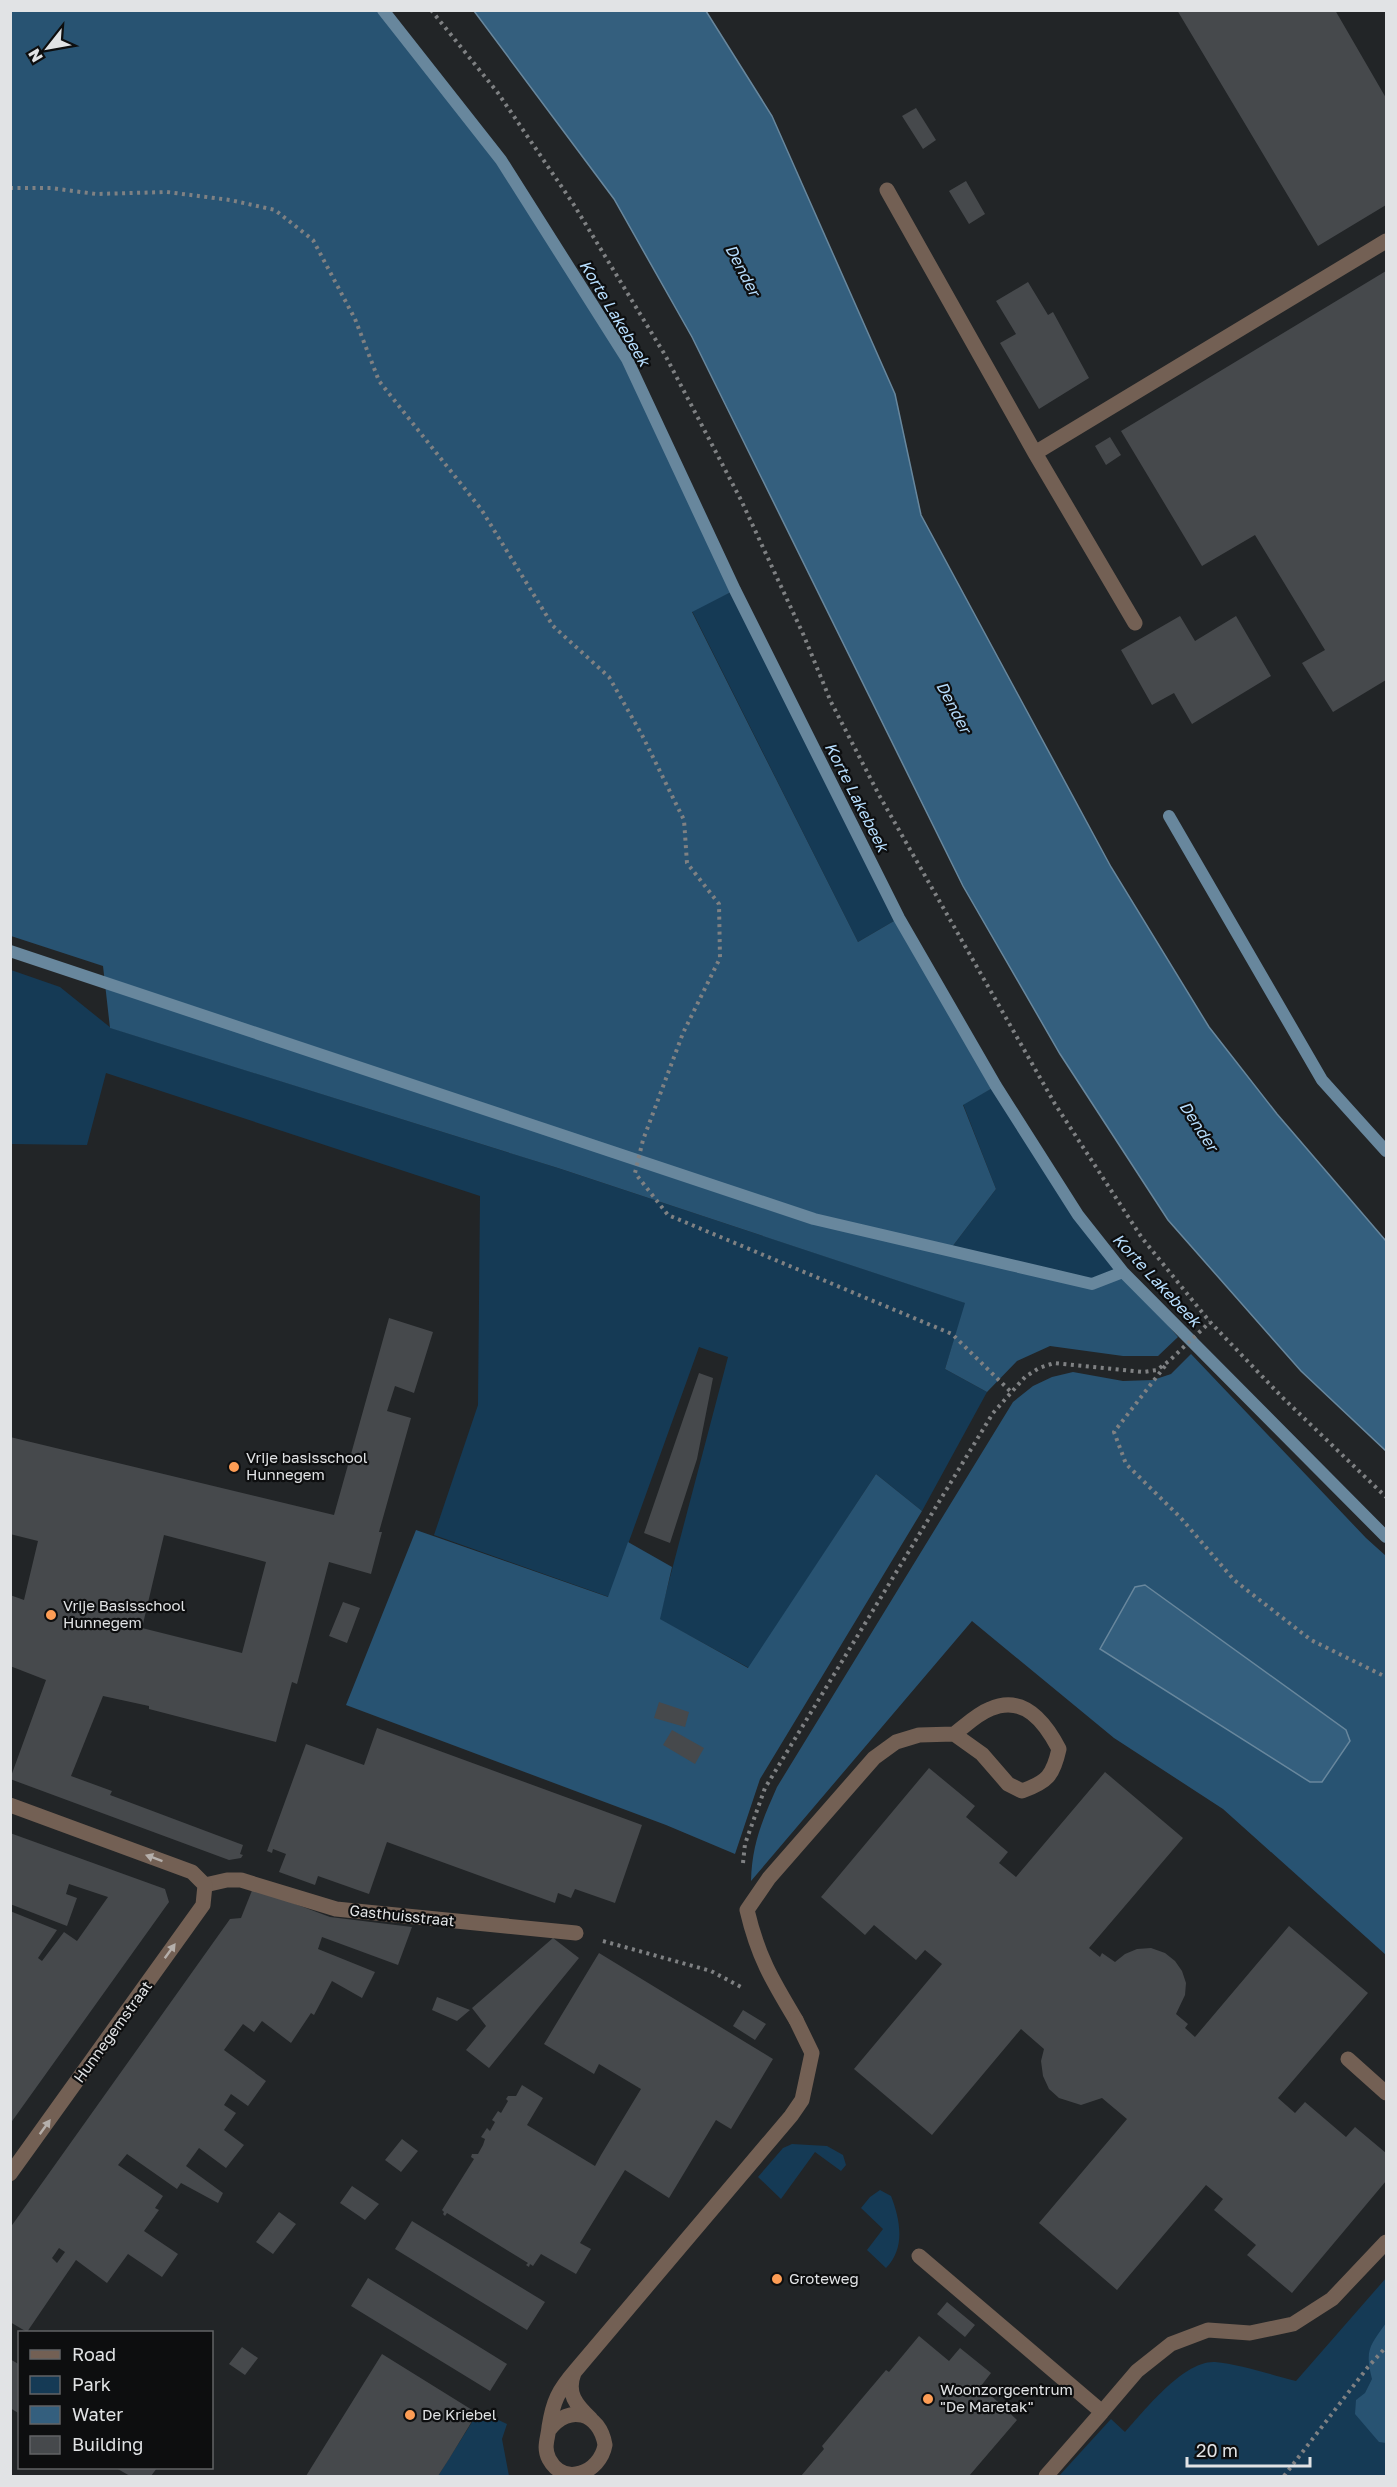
<svg xmlns="http://www.w3.org/2000/svg" width="1397" height="2487" viewBox="0 0 1397 2487" font-family="'Golos Text',sans-serif">
  <style>
    .green { fill: #153a55 }
    .forest { fill: #285372; fill-rule: evenodd }
    .water { fill: #345f7e; stroke: #68879d; stroke-width: 1.5 }
    .lines { fill: none; stroke-linecap: round; stroke-linejoin: round }
    .stream { stroke: #68879d; stroke-width: 12 }
    .building { fill: #46494c; fill-rule: evenodd }
    .path { stroke: #7f8183; stroke-width: 4; stroke-dasharray: 3 4.5; stroke-linecap: butt }
    .service { stroke: #736054; stroke-width: 15 }
    .pedestrian { stroke: #736054; stroke-width: 15 }
    .minor { stroke: #736054; stroke-width: 15 }
    .oneway { fill: #b5afab }
    .poi-dot { fill: #fd9d55; stroke: #0d0e0f; stroke-width: 2 }
    .labels { text-anchor: middle; stroke-width: 4.5; stroke-linejoin: round; paint-order: stroke }
    .poi-label { font-size: 15px; fill: #e1e3e5; stroke: #0d0e0f; text-anchor: start }
    .street-label { font-size: 15px; fill: #e1e3e5; stroke: #0d0e0f }
    .water-label { font-size: 16px; font-style: italic; fill: #b7defe; stroke: #0d0e0f }
  </style>
  <rect width="100%" height="100%" fill="#222527"/>
  <path class="green" d="M735 590 899 918 858 942 692 611Z
    M11 970 60 987 111 1028 558 1168 966 1303 945 1369 987 1392 922 1511 876 1474 749 1668 659 1619 728 1357 699 1347 609 1597 434 1535 478 1405 480 1196 106 1073 87 1145 11 1144Z
    M996 1086 1078 1215 1123 1272 1092 1284 949 1251 996 1189 963 1104Z
    M792 2144 827 2146 843 2155 846 2165 841 2171 815 2152 781 2199 758 2177 783 2148Z
    M880 2190 891 2196C900 2219 906 2248 886 2268L867 2250 883 2229 861 2208 870 2197Z
    M1386 2278V2476H1059L1111 2419 1125 2432C1144 2411 1184 2360 1215 2362 1239 2364 1272 2375 1296 2381Z
    M479 2411 507 2424 502 2439 509 2476H438Z"/>
  <path class="forest" d="M11 10 387 11 418 47 501 160 627 359 735 590 692 612 858 942 899 918 996 1086 963 1105 996 1189 949 1251 1092 1284 1123 1272 1178 1337 1158 1356H1123L1050 1346 1017 1361 987 1392 945 1369 965 1303 558 1168 110 1028 103 966 11 936Z
    M1191 1354 1366 1538 1386 1556V1955L1223 1809 1114 1738 972 1621 751 1881C752 1844 762 1821 777 1787L1013 1402 1033 1386 1052 1377 1073 1372 1123 1381 1153 1380 1171 1374ZM1145 1585 1346 1730 1135 1587Z
    M876 1474 922 1511 760 1779 735 1854 666 1825 346 1705 416 1530 608 1597 628 1542 672 1567 660 1619 748 1668Z
    M1386 2323V2443L1379 2442 1355 2414 1356 2400 1365 2393 1372 2379C1365 2350 1369 2347 1386 2323Z"/>
  <path class="water" d="M474 11H706L772 116 895 394 921 515 1111 867 1209 1027 1277 1114 1386 1241V1451L1301 1371 1168 1220 1060 1054 963 886 692 337 614 199Z
    M1145 1585 1346 1730 1350 1741 1322 1782H1310L1100 1649 1135 1587Z"/>
  <g class="lines">
    <path class="stream" d="M383 10 501 160 627 359 735 590 899 918 996 1086 1078 1215 1123 1272 1386 1537
      M1169 816 1322 1080 1386 1151
      M10 951 814 1219 1092 1284 1123 1272"/>
  </g>
  <path class="building" d="M1177 10H1335L1386 98V205L1318 246Z
    M916 108 936 140 923 149 902 116Z
    M966 181 985 214 969 224 949 191Z
    M1386 271V680L1333 712 1302 663 1325 650 1255 535 1202 566 1121 431Z
    M1028 282 1048 315 1053 312 1089 378 1039 409 1000 343 1016 334 996 301Z
    M1110 437 1121 455 1106 465 1095 446Z
    M1180 616 1195 641 1236 616 1271 676 1192 724 1174 693 1152 705 1121 650Z
    M389 1318 433 1332 414 1393 395 1386 387 1411 411 1418 379 1532H382L371 1574 329 1562 297 1684 292 1682 276 1742 149 1709V1706L103 1696 71 1776 112 1791 110 1795 243 1845 240 1854 243 1855 241 1858 229 1860 10 1779 46 1680 10 1666V1595L24 1600 38 1541 10 1534V1437L334 1515ZM164 1535 266 1562 242 1653 142 1628Z
    M699 1373 713 1378 697 1459 670 1543 644 1533Z
    M343 1602 360 1608 347 1643 329 1636Z
    M659 1702 689 1712 685 1727 654 1718Z
    M377 1728 642 1825 615 1903 575 1889 571 1898 558 1893 555 1903 387 1842 369 1894 318 1876 315 1885 279 1872 286 1854 273 1849 272 1853 267 1851 306 1744 364 1765Z
    M672 1730 704 1748 695 1764 663 1745Z
    M929 1768 975 1806 966 1817 1008 1852 999 1863 1016 1877 1105 1772 1183 1838 1089 1948 1100 1957 1102 1953 1115 1962 1125 1954 1137 1949 1151 1948 1165 1953 1175 1961 1182 1971 1186 1983 1185 1995 1176 2014 1188 2024 1185 2028 1195 2037 1289 1926 1368 1993 1278 2098 1295 2113 1305 2102 1346 2137 1355 2127 1386 2153V2181L1292 2293 1247 2255 1256 2245 1214 2210 1223 2199 1206 2185 1117 2290 1039 2223 1127 2119 1102 2098 1081 2105 1059 2098 1049 2089 1043 2076 1041 2061 1044 2049 1021 2029 932 2135 854 2069 942 1964 925 1950 916 1960 874 1925 865 1935 821 1897Z
    M10 1833 165 1889 169 1902 10 2124V1911L57 1930 38 1958 42 1961 64 1932 77 1941 108 1897 69 1884 66 1894 77 1898 67 1926 10 1904Z
    M253 1888 330 1917 412 1927 398 1965 322 1937 318 1949 375 1972 362 1998 332 1981 314 2015 311 2013 291 2043 262 2021 254 2032 243 2024 224 2050 266 2081 248 2106 231 2094 224 2105 236 2113 224 2130 244 2145 226 2168 199 2148 186 2166 223 2193 218 2203 181 2183 177 2189 127 2154 118 2165 163 2196 155 2208 159 2210 144 2231 178 2254 162 2277 128 2254 107 2283 76 2260 27 2332 10 2322V2228L230 1919 241 1918ZM59 2248 65 2252 57 2263 52 2258Z
    M553 1938 579 1958 489 2068 466 2050 486 2026 472 2008Z
    M599 1953 773 2059 731 2129 716 2120 669 2198 625 2170 580 2243 591 2249 576 2274 541 2254 533 2266 530 2264 529 2267 526 2265 528 2263 447 2213 445 2216 443 2214 444 2212 442 2210 474 2159 471 2157 472 2154H478L483 2145 485 2139 481 2137 487 2128 490 2131 495 2122 492 2120 498 2111 501 2113 508 2101 506 2099 508 2096H516L522 2085 543 2098 527 2125 595 2166 601 2155 641 2089 599 2064 594 2074 544 2044Z
    M437 1997 470 2010 457 2021 432 2010Z
    M743 2010 766 2024 755 2040 733 2026Z
    M402 2139 418 2151 401 2172 385 2160Z
    M352 2186 379 2204 365 2220 340 2203Z
    M279 2212 296 2224 273 2254 256 2242Z
    M412 2221 545 2302 527 2330 395 2249Z
    M368 2278 507 2364 490 2391 351 2306Z
    M947 2302 975 2325 965 2337 937 2314Z
    M919 2336 949 2361 960 2348 991 2373 981 2386 1017 2420 969 2476H801L824 2449 822 2446 853 2409 886 2370 889 2372Z
    M242 2347 258 2358 245 2375 229 2364Z
    M382 2354 477 2413 449 2459 438 2476H306Z
    M10 2359 20 2365V2414L10 2408Z
    M116 2468H157L151 2476H130Z"/>
  <g class="lines">
    <path class="path" d="M431 10 498 93 574 205 665 355 741 500 804 636 831 702 879 795 1055 1104 1142 1238 1210 1322 1282 1397 1386 1497
      M10 188H51L96 194 167 192 230 200 275 210 313 240 355 319 379 381 481 509 553 626 609 677 642 735 684 820 687 863 719 904 720 958 683 1033 643 1140 635 1173 668 1215 952 1334 1010 1391
      M1165 1366 1114 1432 1126 1464 1180 1517 1234 1580 1311 1640 1386 1677
      M743 1863 745 1844 765 1788 993 1413 1025 1377 1039 1368 1054 1363 1143 1372 1157 1370 1169 1361 1210 1322
      M603 1941 711 1971 743 1988
      M1284 2476 1368 2367 1386 2347"/>
    <path class="service" d="M887 190 1035 453 1135 623
      M1035 453 1386 241
      M796 2020C772 1980 758 1957 747 1910L769 1878 874 1758 896 1742 919 1735 954 1734 982 1754 1008 1784 1022 1791C1047 1782 1053 1776 1059 1749 1045 1722 1024 1694 990 1709 977 1714 965 1726 954 1734
      M1348 2059 1386 2093
      M919 2256 1102 2412 1046 2476
      M1102 2412 1137 2371 1171 2344 1208 2330 1250 2333 1293 2324 1332 2299 1386 2242"/>
    <path class="pedestrian" d="M205 1885 227 1880H241L336 1909 576 1933"/>
    <path class="minor" d="M10 1805 192 1872 205 1885 203 1905 10 2174
      M574 2373C566 2393 576 2405 591 2419
      M549 2430C569 2403 600 2413 605 2445 600 2473 564 2487 549 2459 543 2447 548 2439 549 2427 553 2401 558 2391 576 2370L791 2116 802 2100 812 2053 796 2020"/>
  </g>
  <defs><path id="oneway-solid" d="M-6-.8H1V-3.2L6.5 0L1 3.2V.8H-6Z" transform="scale(1.5)"/></defs>
  <g class="oneway">
    <use href="#oneway-solid" transform="translate(154 1858) rotate(-160)"/>
    <use href="#oneway-solid" transform="translate(170 1951) rotate(-54)"/>
    <use href="#oneway-solid" transform="translate(45 2127) rotate(-54)"/>
  </g>
  <g class="poi-dot">
    <circle cx="234" cy="1467" r="6"/>
    <circle cx="51" cy="1615" r="6"/>
    <circle cx="777" cy="2279" r="6"/>
    <circle cx="928" cy="2399" r="6"/>
    <circle cx="410" cy="2415" r="6"/>
  </g>
  <g class="labels">
    <g class="poi-label">
      <text x="246" y="1463">Vrije basisschool<tspan x="246" dy="17">Hunnegem</tspan></text>
      <text x="63" y="1611">Vrije Basisschool<tspan x="63" dy="17">Hunnegem</tspan></text>
      <text x="789" y="2284">Groteweg</text>
      <text x="940" y="2395">Woonzorgcentrum<tspan x="940" dy="17">"De Maretak"</tspan></text>
      <text x="422" y="2420">De Kriebel</text>
    </g>
    <g class="street-label">
      <text transform="translate(402 1916) rotate(6)" y="5">Gasthuisstraat</text>
      <text transform="translate(113 2032) rotate(-54)" y="5">Hunnegemstraat</text>
    </g>
    <g class="water-label">
      <text transform="translate(743 270) rotate(62)" y="6">Dender</text>
      <text transform="translate(615 313) rotate(59)" y="6">Korte Lakebeek</text>
      <text transform="translate(954 707) rotate(62)" y="6">Dender</text>
      <text transform="translate(857 797) rotate(63)" y="6">Korte Lakebeek</text>
      <text transform="translate(1199 1126) rotate(57)" y="6">Dender</text>
      <text transform="translate(1157 1280) rotate(47)" y="6">Korte Lakebeek</text>
    </g>
  </g>
  <rect width="1397" height="2487" fill="none" stroke="#e1e3e5" stroke-width="24"/>
  <rect x="18" y="2331" width="195" height="138" fill="#0d0e0f" stroke="#626365" stroke-width="1.5"/>
  <rect x="30" y="2350" width="30" height="9" fill="#736054" stroke="#626365" stroke-width="1.5"/>
  <text x="72" y="2361" font-size="18" fill="#e1e3e5">Road</text>
  <rect x="30" y="2376" width="30" height="18" fill="#153a55" stroke="#626365" stroke-width="1.5"/>
  <text x="72" y="2391" font-size="18" fill="#e1e3e5">Park</text>
  <rect x="30" y="2406" width="30" height="18" fill="#345f7e" stroke="#626365" stroke-width="1.5"/>
  <text x="72" y="2421" font-size="18" fill="#e1e3e5">Water</text>
  <rect x="30" y="2436" width="30" height="18" fill="#46494c" stroke="#626365" stroke-width="1.5"/>
  <text x="72" y="2451" font-size="18" fill="#e1e3e5">Building</text>
  <g transform="translate(48 48) rotate(239)" stroke="#0d0e0f" stroke-width="4.5" paint-order="stroke">
  <path d="M0-4.5L10 22L0 15L-10 22Z" fill="#e1e3e5"/>
  <text y="-9" font-size="16" font-weight="bold" text-anchor="middle" fill="#e1e3e5">N</text>
  </g>
  <path d="M1187 2457v9h123v-9" fill="none" stroke="#e1e3e5" stroke-width="3"/>
  <text x="1196" y="2457" font-size="18" fill="#e1e3e5" stroke="#0d0e0f" stroke-width="4.5" paint-order="stroke">20 m</text>
</svg>
